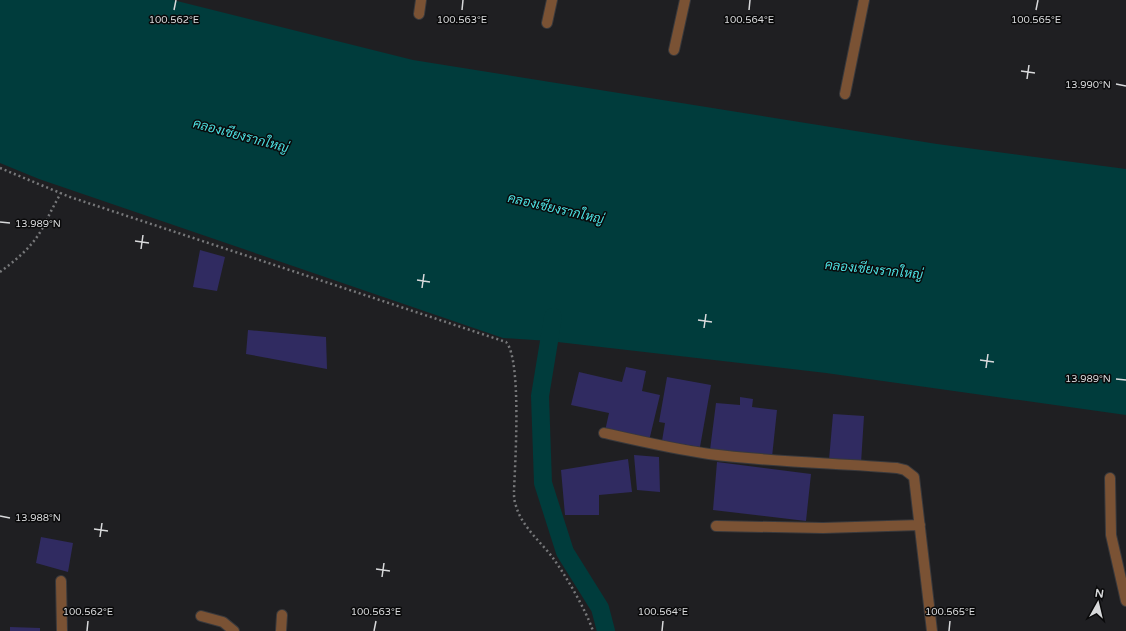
<svg xmlns="http://www.w3.org/2000/svg" width="1126" height="631" viewBox="0 0 1126 631" font-family="'Varela Round',Sarabun,sans-serif">
  <style>
    .water { fill: #003c3c }
    .lines { fill: none; stroke-linecap: round; stroke-linejoin: round }
    .canal { stroke: #003c3c; stroke-width: 18 }
    .building { fill: #302b61 }
    .minor-casing { stroke: #39393c; stroke-width: 12 }
    .path { stroke: #77787a; stroke-width: 2.5; stroke-dasharray: 2 3; stroke-linecap: butt }
    .minor { stroke: #7a5234; stroke-width: 10 }
    .ticks { fill: none; stroke: #d8d9db; stroke-width: 1.5 }
    .labels { text-anchor: middle; stroke-width: 3; stroke-linejoin: round; paint-order: stroke }
    .water-label { font-size: 13px; font-style: italic; fill: #4ce0e1; stroke: #09090a }
    .ticks-label { font-size: 10px; text-anchor: middle; fill: #d8d9db; stroke: #09090a; stroke-width: 3; stroke-linejoin: round; paint-order: stroke }
  </style>
  <rect width="100%" height="100%" fill="#1f1f22"/>
  <path class="water" d="M0 0H173L413 60 937 144 1126 169V415L826 373 549 341 503 338 39 179 0 163Z"/>
  <g class="lines">
    <path class="canal" d="M553 317 540 396 543 483 565 552 600 608 606 631"/>
  </g>
  <path class="building" d="M200 250 225 257 217 291 193 287Z
    M248 330 326 337 327 369 246 354Z
    M626 367 646 371 642 391 660 395 649 441 605 431 609 413 571 405 579 372 622 382Z
    M667 377 711 385 700 447 662 441 665 423 659 422Z
    M740 397 753 399 752 407 777 410 772 457 710 450 716 403 740 405Z
    M833 414 864 416 861 463 829 460Z
    M634 455 659 457 660 492 637 490Z
    M628 459 632 492 599 495V515H565L561 470Z
    M717 462 811 474 806 521 713 510Z
    M41 537 73 543 68 572 36 563Z
    M10 627 40 628V631H10Z"/>
  <g class="lines">
    <defs>
      <path id="minor" d="M419 14 421 0
        M547 23 552 0
        M674 50 685 0
        M845 94 864 0
        M604 433C639 441 673 449 709 454 771 462 834 463 897 468L905 470 914 477 932 631
        M1110 478 1111 535 1126 601
        M716 526 823 528 920 525
        M61 581 62 631
        M201 616 223 622 234 631
        M281 631 282 615"/>
    </defs>
    <use href="#minor" class="minor-casing"/>
    <path class="path" d="M0 168 70 197 506 342C522 359 515 464 514 491 514 496 514 501 516 506 522 527 541 542 553 558 566 576 586 610 593 631
      M0 272C16 260 32 247 42 229 48 217 54 205 61 193"/>
    <use href="#minor" class="minor"/>
  </g>
  <path class="ticks" d="M174 10 176 0M462 10 463 0M749 10 750 0M1036 10 1038 0M1021 71 1035 73M1027 79 1029 65M1116 84 1126 86M0 222 10 223M135 241 149 243M141 249 143 235M417 280 430 282M422 288 424 274M698 320 712 322M704 328 706 314M980 360 994 362M986 368 988 354M1116 379 1126 380M0 516 10 518M94 529 108 531M100 537 102 523M376 569 390 571M382 577 384 563M87 631 88 621M374 631 376 621M662 631 663 621M949 631 950 621"/>
  <g class="labels">
    <g class="water-label">
      <text transform="translate(241 135) rotate(15)" y="5">คลองเชียงรากใหญ่</text>
      <text transform="translate(556 208) rotate(13)" y="5">คลองเชียงรากใหญ่</text>
      <text transform="translate(874 269) rotate(6)" y="5">คลองเชียงรากใหญ่</text>
    </g>
  </g>
  <g class="ticks-label">
    <text x="174" y="23">100.562°E</text>
    <text x="462" y="23">100.563°E</text>
    <text x="749" y="23">100.564°E</text>
    <text x="1036" y="23">100.565°E</text>
    <text x="1088" y="88">13.990°N</text>
    <text x="38" y="227">13.989°N</text>
    <text x="1088" y="382">13.989°N</text>
    <text x="38" y="521">13.988°N</text>
    <text x="88" y="615">100.562°E</text>
    <text x="376" y="615">100.563°E</text>
    <text x="663" y="615">100.564°E</text>
    <text x="950" y="615">100.565°E</text>
  </g>
  <g transform="translate(1098 603) rotate(8)" stroke="#09090a" stroke-width="3" paint-order="stroke">
  <path d="M0-3L7 15L0 10L-7 15Z" fill="#d8d9db"/>
  <text y="-6" font-size="11" font-weight="bold" text-anchor="middle" fill="#d8d9db">N</text>
  </g>
</svg>
